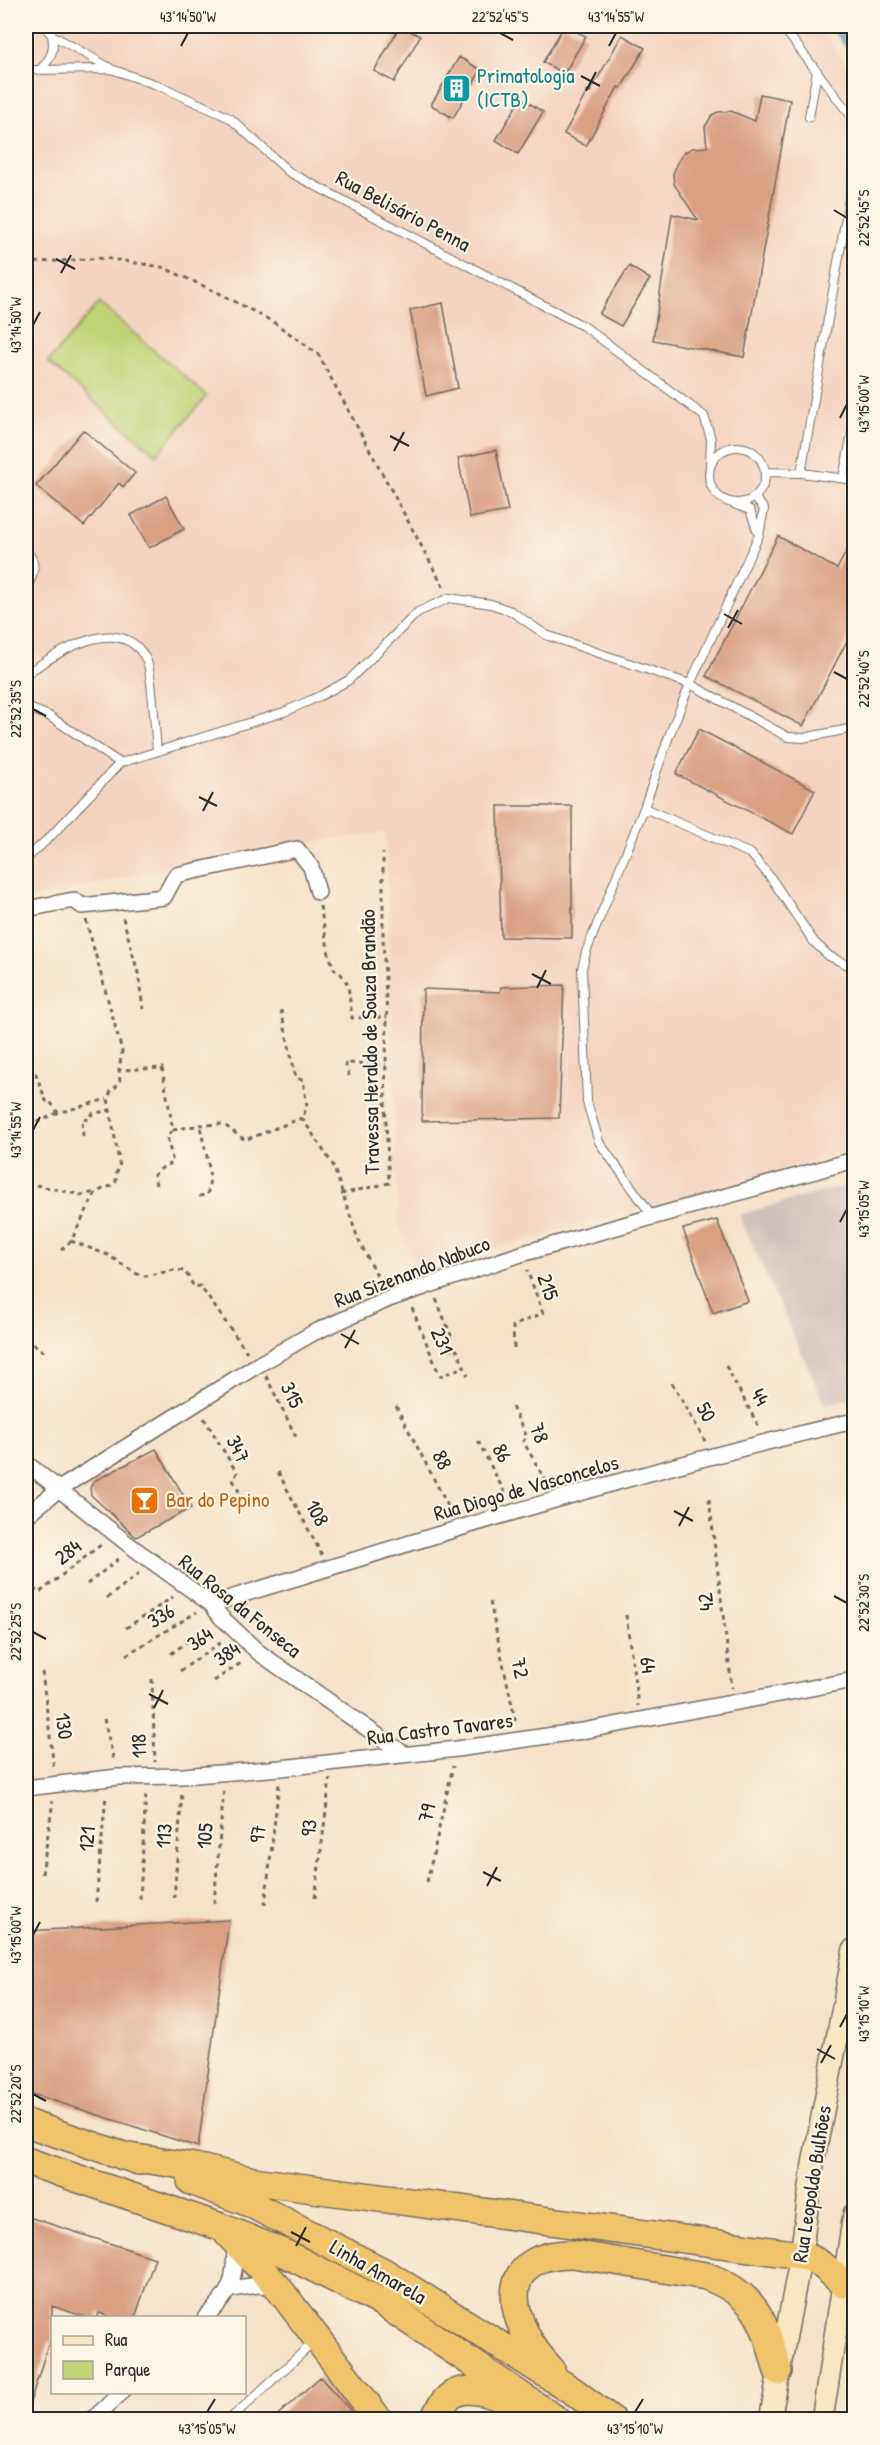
<svg xmlns="http://www.w3.org/2000/svg" width="880" height="2445" viewBox="0 0 880 2445" font-family="'Patrick Hand',sans-serif">
  <style>
    .built { fill: #f4d3c0 }
    .industrial { fill: #d0c0bc }
    .green { fill: #c0d376; stroke: #767f50; stroke-width: 1.5 }
    .water { fill: #76b3e8; stroke: #506f8a; stroke-width: 1.5 }
    .building { fill: #da9e81 }
    .lines { fill: none; stroke-linecap: round; stroke-linejoin: round }
    .lane-casing { stroke: #726b62; stroke-width: 10 }
    .street-casing { stroke: #726b62; stroke-width: 18 }
    .secondary-casing { stroke: #726b62; stroke-width: 24 }
    .highway-casing { stroke: #726b62; stroke-width: 30 }
    .path { stroke: #726b62; stroke-width: 3; stroke-dasharray: 4.5 4.5; stroke-linecap: butt }
    .lane { stroke: #fff; stroke-width: 8 }
    .street { stroke: #fff; stroke-width: 15 }
    .secondary { stroke: #f9e7c3; stroke-width: 21 }
    .highway { stroke: #f1c36a; stroke-width: 27 }
    .ticks { fill: none; stroke: #2b2b2b; stroke-width: 2 }
    .labels { text-anchor: middle; stroke-width: 4.5; stroke-linejoin: round; paint-order: stroke }
    .culture-label { font-size: 21px; fill: #0d838f; stroke: #fcf5e5; text-anchor: start }
    .street-label { font-size: 21px; fill: #2b2b2b; stroke: #fcf5e5 }
    .food-label { font-size: 21px; fill: #c56008; stroke: #fcf5e5; text-anchor: start }
    .neatline { fill: none; stroke: #2b2b2b; stroke-width: 2 }
    .ticks-label { font-size: 15px; text-anchor: middle; fill: #2b2b2b }
  </style>
  <rect width="100%" height="100%" fill="#fcf5e5"/>
  <filter id="ink" filterUnits="userSpaceOnUse"><feTurbulence type="fractalNoise" baseFrequency=".0167" numOctaves="2"/><feDisplacementMap in="SourceGraphic" scale="12" xChannelSelector="R" yChannelSelector="G"/><feConvolveMatrix kernelMatrix="1 2 1 2 8 2 1 2 1" color-interpolation-filters="sRGB"/></filter>
  <filter id="wash" filterUnits="userSpaceOnUse"><feTurbulence type="fractalNoise" baseFrequency=".008" numOctaves="4" result="noise"/><feDisplacementMap in="SourceGraphic" scale="24" xChannelSelector="R" yChannelSelector="G"/><feGaussianBlur stdDeviation="1.35" result="paint"/><feColorMatrix in="noise" values="0 0 0 0 0 0 0 0 0 0 0 0 0 0 0 0 0 1.4 0 .05"/><feComposite in="paint" operator="in"/></filter>
  <g filter="url(#wash)">
    <rect width="100%" height="100%" fill="#f6e2c9"/>
    <path class="built" d="M26 26H818L854 75V1149L417 1270 398 1225 386 832 310 842 176 867 26 899Z"/>
    <path class="industrial" d="M854 1183V1396L825 1405 739 1215Z"/>
    <path class="green" d="M99 303 207 396 156 455 48 362Z"/>
    <path class="water" d="M831 26H854V57Z"/>
    <g id="blocks">
      <path class="building" d="M400 26 420 36 394 82 374 71Z
        M564 26 586 36 564 74 543 62Z
        M622 35 645 48 621 88 618 87 586 146 564 134 588 90 590 92Z
        M459 57 481 70 453 118 431 105Z
        M760 94 790 100 744 357 653 340 672 214 698 220 674 184 673 174 677 163 683 153 692 148 707 147 705 127 712 115 718 112 731 111 755 121Z
        M521 98 543 112 518 154 496 140Z
        M629 266 650 279 621 326 599 314Z
        M443 303 458 388 426 396 410 310Z
        M83 430 135 473 123 487 119 483 84 526 36 486Z
        M496 450 508 511 470 518 458 458Z
        M166 496 184 529 149 548 131 515Z
        M855 535V640L849 637 803 726 706 676 778 536 837 569Z
        M699 729 815 790 793 834 676 774Z
        M498 806H572V938L501 937Z
        M564 985 559 1118 422 1121 423 989 500 992 501 987Z
        M717 1220 748 1301 713 1313 683 1229Z
        M156 1449 191 1508 136 1537 91 1495 90 1488 94 1481Z
        M229 1920 198 2147 26 2092V1931Z
        M26 2216 155 2258 135 2318H114L99 2313 97 2318H88L52 2306V2343L49 2342 29 2406 26 2405V2365L31 2349H26Z
        M320 2377 359 2420H272Z"/>
    </g>
  </g>
  <g filter="url(#ink)">
    <use href="#blocks" fill-opacity="0" stroke="#726b62" stroke-width="1.5"/>
    <g class="lines">
      <defs>
        <path id="lane" d="M44 26 52 35 110 68
          M782 26 854 120
          M26 70 111 69 160 86 230 118 289 172 585 327 704 416 711 439 710 466
          M40 70C51 58 55 51 52 35
          M809 117 817 71
          M709 475a28 28 0 1 1 56 0a28 28 0 1 1-56 0Z
          M765 472 801 473 854 480
          M801 473 854 171
          M843 478 854 424
          M734 504 750 510 758 533
          M26 550C38 563 34 574 26 589
          M26 674C56 654 119 610 146 659 152 669 155 733 157 750
          M26 707 49 716 120 763
          M644 808 751 854 771 878 814 942 829 956 854 968
          M26 859 50 837 120 763 284 712 320 696 349 680 418 612 449 598 491 604 511 611 546 635 690 684 788 737 803 738 854 728
          M653 1217 599 1142 587 1102 582 969 586 952 644 808 669 736 690 684 759 535 764 509 754 497
          M229 2420 314 2342"/>
        <path id="street" d="M26 909 74 900 82 906 164 897 176 875 297 849 311 867 318 892
          M26 1463 128 1544 211 1604 221 1617 258 1652 404 1754
          M26 1516 59 1489 256 1366 313 1333 389 1299 521 1254 854 1160
          M211 1604C424 1539 637 1471 854 1421
          M26 1788 118 1777 183 1776 281 1768 457 1749 582 1731 854 1680
          M231 2289 258 2285 275 2286
          M205 2318C233 2292 235 2279 235 2243
          M92 2420 122 2392"/>
        <path id="secondary" d="M770 2420 801 2255 813 2164 854 1949
          M822 2420 854 2214"/>
        <path id="highway" d="M26 2123 139 2161
          M123 2156 195 2167 254 2181 801 2255C819 2260 830 2271 843 2284
          M26 2161 221 2227 286 2254 383 2303 557 2420
          M191 2181 247 2202 382 2271 573 2391 612 2420
          M228 2234 277 2286 379 2420
          M551 2369C509 2327 490 2253 573 2254L706 2276C759 2296 764 2322 778 2371
          M434 2420C451 2376 482 2390 517 2404"/>
      </defs>
      <use href="#lane" class="lane-casing"/>
      <use href="#street" class="street-casing"/>
      <use href="#secondary" class="secondary-casing"/>
      <use href="#highway" class="highway-casing"/>
      <path class="path" d="M26 263 105 258 162 267 219 293 275 323 318 354 444 588
        M320 906 329 954 334 969 341 974 348 985 352 1018 387 1017
        M123 918 138 973 143 1009
        M86 920 122 1051 119 1070 162 1068 173 1130 200 1125 223 1124 245 1140 302 1118
        M281 1010 296 1078 303 1080 307 1107 302 1118
        M26 1074H36L46 1101 49 1100 58 1113 107 1099
        M349 1076 345 1063 386 1064
        M302 1118 333 1165 358 1239 382 1285
        M26 1136 34 1124 57 1113
        M83 1136 82 1120 90 1119 92 1114 110 1110
        M26 1174 27 1183
        M27 1183 81 1195 96 1192
        M156 1185 154 1175 164 1166 173 1163 167 1136 173 1130
        M341 1194 389 1183 385 1101 387 1017 383 939V853
        M199 1196 207 1195C214 1170 204 1150 200 1125
        M71 1241 108 1255 137 1274 145 1276 175 1270 185 1271 194 1287 200 1286 247 1352
        M61 1250 71 1241 96 1192 111 1186 116 1181V1173L120 1167 108 1099 111 1091 120 1083 119 1071
        M436 1299 451 1335 446 1339 452 1352 457 1350 468 1376
        M412 1308 440 1376 464 1367
        M26 1338 44 1352
        M514 1348 513 1326 543 1313 527 1270
        M726 1366 760 1429
        M266 1376 297 1439
        M672 1383 705 1441
        M396 1406 452 1514
        M512 1407 527 1437 523 1441 548 1485
        M204 1418 237 1473 233 1480 248 1509
        M478 1441 507 1497
        M278 1472 322 1555
        M709 1499 732 1688
        M26 1583 39 1593 102 1544
        M87 1584 120 1558
        M107 1598 140 1573
        M490 1602 516 1724
        M626 1615 638 1706
        M126 1628 173 1597
        M171 1654 207 1627
        M126 1655 197 1612
        M180 1671 223 1641
        M42 1672 54 1768
        M152 1679 155 1762
        M214 1681 244 1661
        M104 1719 114 1761
        M42 1874 53 1801
        M427 1882 453 1766
        M174 1898 182 1792
        M315 1898 330 1779
        M140 1899 146 1793
        M96 1902 106 1795
        M214 1903 224 1788
        M265 1905 279 1784"/>
      <use href="#lane" class="lane"/>
      <use href="#street" class="street"/>
      <use href="#secondary" class="secondary"/>
      <use href="#highway" class="highway"/>
    </g>
  </g>
  <path class="ticks" d="M500 33 513 40M181 46 188 33M609 46 616 33M581 76 600 86M586 91 596 72M834 210 847 218M56 259 75 269M61 273 71 255M33 325 40 312M840 418 847 404M390 436 409 446M394 451 404 432M724 614 742 624M728 628 738 610M834 672 847 679M33 709 46 716M199 797 217 806M203 811 213 792M532 974 551 984M537 988 546 970M33 1130 40 1117M840 1222 847 1209M341 1334 359 1344M345 1348 355 1330M674 1511 693 1521M679 1526 689 1507M834 1596 847 1603M33 1632 46 1639M149 1694 168 1704M154 1708 163 1690M483 1872 501 1881M487 1886 497 1867M33 1935 40 1922M840 2027 847 2014M817 2049 835 2059M821 2063 831 2045M33 2094 46 2101M291 2232 310 2242M296 2246 306 2227M207 2412 215 2399M635 2412 643 2399"/>
  <defs>
    <symbol id="building-square" viewBox="-11 -11 22 22"><rect x="-9" y="-9" width="18" height="18" rx="4" fill="#0f9aa8" stroke="#fcf5e5"/><path d="M-4-6H4V6H1V3H-1V6H-4ZM-2.5-4.3h1.7v1.8h-1.7ZM.8-4.3h1.7v1.8H.8ZM-2.5-1h1.7V.8h-1.7ZM.8-1h1.7V.8H.8Z" fill="#fff"/></symbol>
    <symbol id="bar-square" viewBox="-11 -11 22 22"><rect x="-9" y="-9" width="18" height="18" rx="4" fill="#e8710a" stroke="#fcf5e5"/><path d="M-6-5H6L.8 .8V4.5H3.5V6h-7V4.5H-.8V.8Z" fill="#fff"/></symbol>
  </defs>
  <g fill-rule="evenodd">
    <use href="#building-square" x="440" y="72" width="33" height="33"/>
    <use href="#bar-square" x="128" y="1484" width="33" height="33"/>
  </g>
  <g class="labels">
    <g class="culture-label">
      <text x="477" y="83">Primatologia<tspan x="477" dy="24">(ICTB)</tspan></text>
    </g>
    <g class="street-label">
      <text transform="translate(403 211) rotate(28)" y="7">Rua Belisário Penna</text>
      <text transform="translate(370 1042) rotate(-91)" y="7">Travessa Heraldo de Souza Brandão</text>
      <text transform="translate(412 1272) rotate(-21)" y="7">Rua Sizenando Nabuco</text>
      <text transform="translate(548 1287) rotate(71)" y="7">215</text>
      <text transform="translate(442 1341) rotate(67)" y="7">231</text>
      <text transform="translate(292 1395) rotate(64)" y="7">315</text>
      <text transform="translate(760 1397) rotate(61)" y="7">44</text>
      <text transform="translate(706 1412) rotate(61)" y="7">50</text>
      <text transform="translate(539 1433) rotate(70)" y="7">78</text>
      <text transform="translate(238 1449) rotate(64)" y="7">347</text>
      <text transform="translate(502 1453) rotate(63)" y="7">86</text>
      <text transform="translate(442 1460) rotate(63)" y="7">88</text>
      <text transform="translate(526 1488) rotate(-16)" y="7">Rua Diogo de Vasconcelos</text>
      <text transform="translate(317 1513) rotate(62)" y="7">108</text>
      <text transform="translate(68 1552) rotate(-38)" y="7">284</text>
      <text transform="translate(706 1602) rotate(-97)" y="7">42</text>
      <text transform="translate(240 1606) rotate(39)" y="7">Rua Rosa da Fonseca</text>
      <text transform="translate(161 1616) rotate(-31)" y="7">336</text>
      <text transform="translate(200 1639) rotate(-34)" y="7">364</text>
      <text transform="translate(227 1654) rotate(-34)" y="7">384</text>
      <text transform="translate(648 1665) rotate(82)" y="7">64</text>
      <text transform="translate(520 1668) rotate(78)" y="7">72</text>
      <text transform="translate(64 1726) rotate(83)" y="7">130</text>
      <text transform="translate(440 1729) rotate(-7)" y="7">Rua Castro Tavares</text>
      <text transform="translate(139 1746) rotate(-92)" y="7">118</text>
      <text transform="translate(427 1813) rotate(-77)" y="7">79</text>
      <text transform="translate(309 1828) rotate(-83)" y="7">93</text>
      <text transform="translate(258 1834) rotate(-83)" y="7">97</text>
      <text transform="translate(164 1836) rotate(-86)" y="7">113</text>
      <text transform="translate(205 1836) rotate(-85)" y="7">105</text>
      <text transform="translate(87 1839) rotate(-85)" y="7">121</text>
      <text transform="translate(812 2184) rotate(-81)" y="7">Rua Leopoldo Bulhões</text>
      <text transform="translate(378 2272) rotate(30)" y="7">Linha Amarela</text>
    </g>
    <g class="food-label">
      <text x="166" y="1507">Bar do Pepino</text>
    </g>
  </g>
  <rect width="880" height="2445" fill="none" stroke="#fcf5e5" stroke-width="66"/>
  <rect x="51" y="2316" width="195" height="78" fill="#fcf5e5" stroke="#a8a49b" stroke-width="1.5"/>
  <rect x="63" y="2336" width="30" height="9" fill="#f9e7c3" stroke="#a8a49b" stroke-width="1.5"/>
  <text x="105" y="2346" font-size="18" fill="#2b2b2b">Rua</text>
  <rect x="63" y="2361" width="30" height="18" fill="#c0d376" stroke="#a8a49b" stroke-width="1.5"/>
  <text x="105" y="2376" font-size="18" fill="#2b2b2b">Parque</text>
  <rect x="33" y="33" width="814" height="2379" class="neatline"/>
  <g class="ticks-label">
    <text x="188" y="22">43°14'50"W</text>
    <text x="500" y="22">22°52'45"S</text>
    <text x="616" y="22">43°14'55"W</text>
    <text transform="translate(864 218) rotate(-90)" y="5">22°52'45"S</text>
    <text transform="translate(16 325) rotate(-90)" y="5">43°14'50"W</text>
    <text transform="translate(864 404) rotate(-90)" y="5">43°15'00"W</text>
    <text transform="translate(864 679) rotate(-90)" y="5">22°52'40"S</text>
    <text transform="translate(16 709) rotate(-90)" y="5">22°52'35"S</text>
    <text transform="translate(16 1130) rotate(-90)" y="5">43°14'55"W</text>
    <text transform="translate(864 1209) rotate(-90)" y="5">43°15'05"W</text>
    <text transform="translate(864 1603) rotate(-90)" y="5">22°52'30"S</text>
    <text transform="translate(16 1632) rotate(-90)" y="5">22°52'25"S</text>
    <text transform="translate(16 1935) rotate(-90)" y="5">43°15'00"W</text>
    <text transform="translate(864 2014) rotate(-90)" y="5">43°15'10"W</text>
    <text transform="translate(16 2094) rotate(-90)" y="5">22°52'20"S</text>
    <text x="207" y="2434">43°15'05"W</text>
    <text x="635" y="2434">43°15'10"W</text>
  </g>
</svg>
